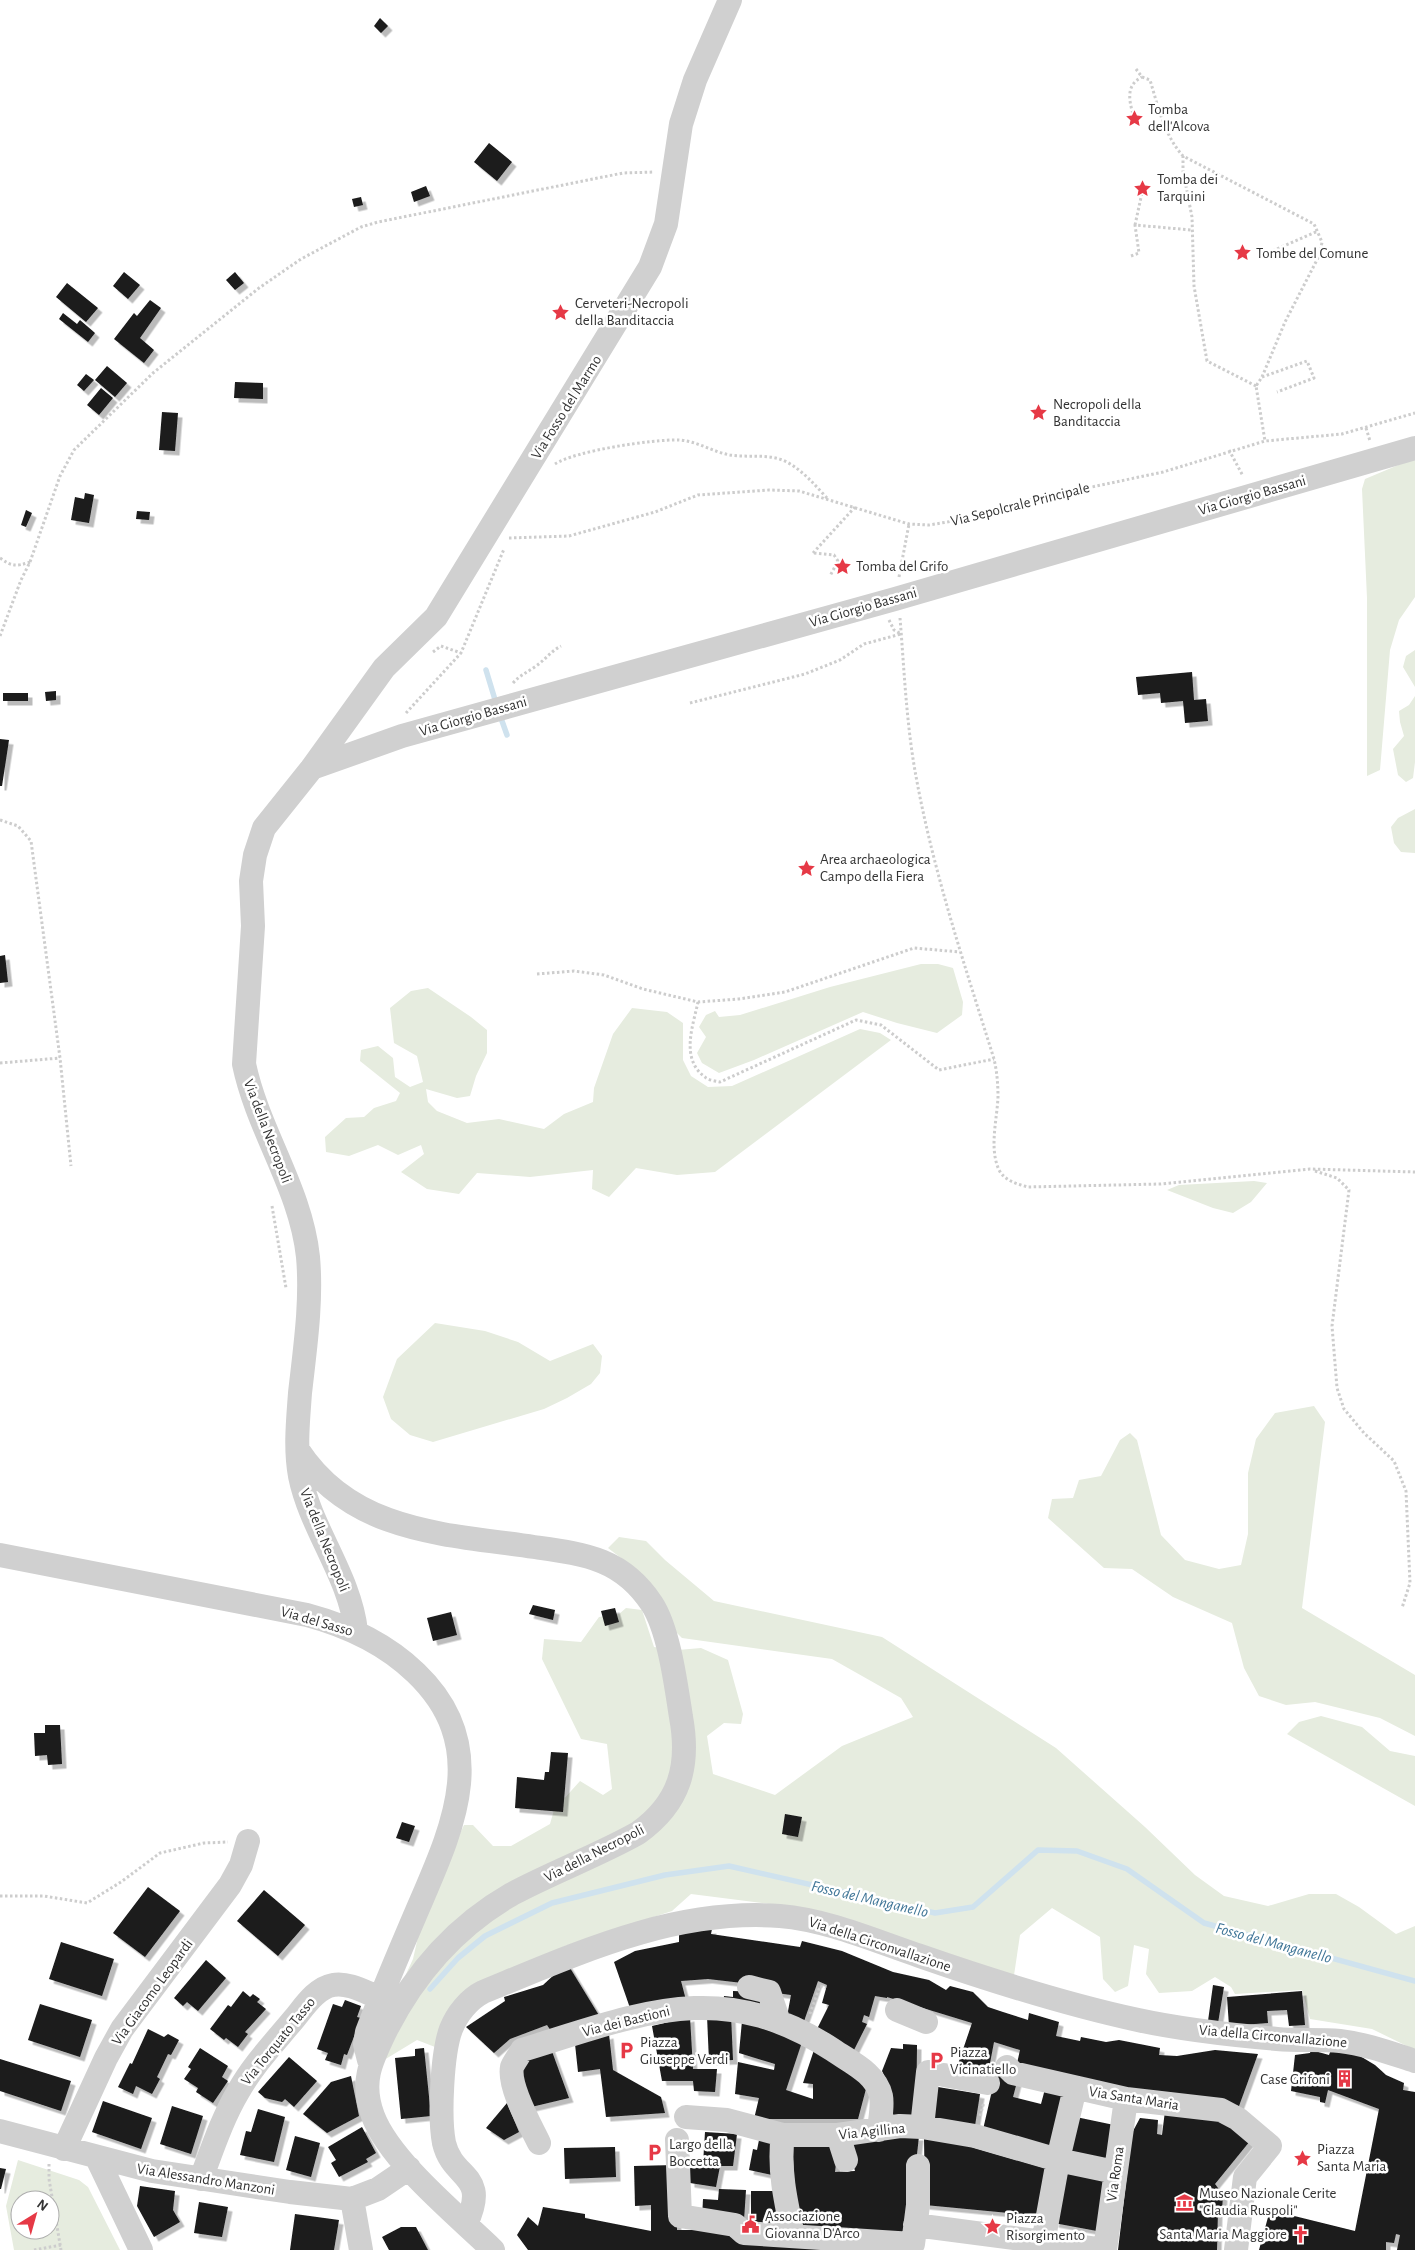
<svg xmlns="http://www.w3.org/2000/svg" width="1415" height="2250" viewBox="0 0 1415 2250" font-family="'Alegreya Sans',sans-serif">
  <style>
    .green { fill: #e6ecdf; fill-rule: evenodd }
    .lines { fill: none; stroke-linecap: round; stroke-linejoin: round }
    .stream { stroke: #cfe2ee; stroke-width: 5.5 }
    .building { fill: #1a1a1a; filter: url(#shadow) }
    .path { stroke: #cdcdcd; stroke-width: 3; stroke-dasharray: 2.5 2.5; stroke-linecap: butt }
    .minor { stroke: #d0d0d0; stroke-width: 24 }
    .labels { text-anchor: middle; stroke-width: 5; stroke-linejoin: round; paint-order: stroke }
    .poi-label { font-size: 15px; fill: #333; stroke: #fff; text-anchor: start }
    .street-label { font-size: 15px; fill: #333; stroke: #fff }
    .water-label { font-size: 16px; font-style: italic; fill: #3f7597; stroke: #fff }
  </style>
  <defs>
    <filter id="shadow"><feDropShadow dx="4.5" dy="4.5" stdDeviation="0" flood-color="#0004"/></filter>
  </defs>
  <rect width="100%" height="100%" fill="#fff"/>
  <path class="green" d="M1415 458V597L1399 620 1390 650 1380 770 1367 776V598L1362 489 1365 479Z
    M1415 650V687L1403 667 1406 656Z
    M1415 696V762L1413 778 1406 782 1398 775 1393 749 1404 736 1400 722 1399 711 1409 705Z
    M1415 809V853L1401 852 1394 843 1391 827 1398 818Z
    M921 964H938L953 968 963 1002 962 1015 937 1033 897 1023 863 1012 754 1060 719 1073 702 1063 697 1053 706 1037 699 1027 706 1015 715 1011 719 1017 740 1015 830 987Z
    M428 988 471 1017 487 1030V1053L476 1076 470 1096 457 1098 426 1089 428 1102 437 1111 467 1123 499 1119 544 1129 564 1114 593 1102 594 1088 613 1034 632 1008 667 1012 683 1023V1060L691 1076 708 1087 732 1086 860 1029 880 1033 891 1040 715 1172 677 1175 636 1168 609 1197 592 1189 593 1170 530 1177 477 1173 459 1194 427 1189 401 1172 424 1154 421 1145 398 1155 378 1145 349 1156 326 1152 325 1137 346 1118 364 1117 374 1108 396 1101 400 1093 360 1061 361 1050 378 1046 393 1058 395 1077 410 1087 423 1082 417 1056 394 1043 390 1008 411 991Z
    M1254 1181 1267 1183 1251 1202 1233 1213 1213 1208 1167 1190 1179 1185Z
    M435 1323 485 1331 518 1342 550 1361 593 1344 602 1356 600 1373 591 1384 567 1398 544 1409 433 1442 410 1435 391 1419 383 1397 397 1359Z
    M1314 1406 1325 1422 1302 1608 1415 1675V1736L1380 1718 1315 1702 1286 1705 1259 1696 1244 1668 1232 1623 1173 1597 1132 1569 1104 1568 1048 1518 1052 1499 1073 1498 1079 1480 1101 1476 1120 1440 1130 1433 1137 1440 1161 1535 1185 1560 1219 1569 1241 1565 1248 1534V1473L1256 1439 1275 1413Z
    M619 1537 646 1541 665 1560 714 1601 882 1637 1056 1748 1145 1827 1195 1875 1224 1896 1268 1906 1309 1894H1336L1359 1907 1396 1934 1415 1926V2050L1372 2029 1310 2019 1302 1990 1235 1994 1231 1987 1215 1977 1192 1991 1159 1993 1146 1974 1149 1949 1134 1945 1128 1986 1115 1992 1103 1979 1100 1937 1052 1908 1020 1935 1013 1982 841 1922 770 1904 691 1894 672 1911 565 1946 500 1980 435 2047 417 2040 384 2060 401 1985 413 1959 418 1937 449 1857 464 1825H473L493 1846H511L550 1824 554 1810 580 1781 603 1795 612 1789 607 1744 581 1739 542 1659 544 1639 581 1642 599 1617 619 1614 626 1608 642 1610 654 1647 678 1650 701 1648 728 1660 743 1714 741 1724 724 1723 707 1736 713 1774 775 1795 842 1746 913 1717 901 1698 832 1659 682 1638 672 1628 639 1572 608 1548Z
    M1321 1716 1362 1727 1390 1751 1415 1756V1806L1287 1734 1299 1722Z
    M18 2160 79 2180 88 2187 120 2250H14L6 2206ZM20 2200H50V2230H20Z"/>
  <g class="lines">
    <path class="stream" d="M486 670 496 703
      M502 721 507 735
      M430 1989 458 1958 485 1936 552 1903 665 1875 729 1866 935 1913 973 1907 1038 1850 1077 1851 1127 1869 1204 1923 1415 1981"/>
  </g>
  <path class="building" d="M380 18 388 26 381 33 374 26Z
    M489 143 512 162 497 181 474 162Z
    M426 186 430 196 414 202 411 192Z
    M361 197 363 205 354 207 352 199Z
    M124 272 140 285 128 299 113 286Z
    M235 272 244 283 235 290 226 280Z
    M67 283 98 308 86 322 56 297Z
    M150 300 161 308 140 338 154 350 144 363 114 339 134 313 137 316Z
    M63 313 77 324 80 320 95 333 88 342 59 319Z
    M107 366 127 383 115 397 95 380Z
    M86 374 94 380 84 391 77 385Z
    M235 382 263 383V399L234 398Z
    M101 388 113 398 99 415 87 405Z
    M162 412 178 413 175 451 159 450Z
    M85 493 94 495 89 523 71 520 75 497 84 499Z
    M26 510 32 513 26 527 21 525Z
    M137 511 150 512 149 520 136 519Z
    M1192 672 1194 700 1206 699 1208 721 1185 723 1183 701 1161 703 1160 693 1138 695 1136 677Z
    M56 691V700L46 701 45 692Z
    M3 693H28V701H3Z
    M0 739 9 740 2 786H0Z
    M5 955 8 982 0 983V956Z
    M533 1605 555 1610 553 1620 529 1614Z
    M615 1608 619 1622 605 1626 601 1611Z
    M451 1612 457 1635 433 1641 427 1618Z
    M45 1725H60L62 1764 48 1765 47 1755 35 1756 34 1733H45Z
    M551 1752 568 1753 563 1812 515 1808 517 1777 544 1780 545 1772H549Z
    M785 1814 802 1817 798 1837 782 1834Z
    M402 1822 415 1826 409 1842 396 1838Z
    M148 1887 180 1911 145 1957 113 1933Z
    M264 1890 305 1925 278 1956 237 1921Z
    M712 1929 711 1934 800 1947 802 1941 842 1951 893 1972 929 1980 946 1990 950 1986 973 1992 988 2007 1003 2012 1028 2020 1029 2013 1059 2022 1056 2036 1080 2041 1081 2037 1106 2042 1119 2040 1160 2048 1159 2055 1177 2056 1215 2050 1258 2054 1239 2106 1199 2101 1016 2068 1020 2050 994 2042 987 2079 956 2070 972 2023 887 1997V1998L875 1996 869 2017 864 2015 862 2022 867 2024 850 2058 815 2033 829 2005 822 2003 827 1985 818 1981 802 2027 786 2022 791 1995 769 1992 760 1985 708 1979 681 1981 687 2004 630 2008 614 1962 635 1951 679 1942V1934Z
    M61 1942 114 1959 102 1996 49 1979Z
    M206 1960 226 1978 198 2011 187 2002 183 2006 174 1998Z
    M567 1963 600 2017 553 2034 547 2025 510 2039 494 2053 466 2027 505 2001 504 1997 543 1985Z
    M1213 1985 1224 1987 1218 2023 1208 2021Z
    M243 1991 250 1997 253 1994 260 1999 257 2002 266 2009 245 2032 248 2034 238 2047 226 2038 224 2040 210 2029 228 2005 231 2007Z
    M733 1991 756 1992 768 2014 723 2005 724 1996 733 1997Z
    M1302 1991 1305 2025 1289 2026 1287 2010 1267 2011 1268 2023 1229 2026 1227 1997Z
    M345 2000 361 2006 357 2017 361 2018 347 2055 344 2054 341 2065 325 2060 328 2053 317 2049 333 2004 342 2007Z
    M40 2004 92 2020 80 2057 28 2040Z
    M731 2015 733 2060 709 2061 707 2016Z
    M690 2017 693 2069H717L715 2092 694 2091 693 2081H662L652 2026Z
    M742 2021 802 2042 786 2090 813 2099V2084L803 2083 814 2050 867 2085 858 2119H754L759 2098 735 2094 738 2062 774 2070 775 2064 739 2053Z
    M148 2029 164 2037 168 2034 179 2040 171 2055 168 2054 157 2077 160 2079 152 2094 136 2086 133 2094 118 2087 130 2063 132 2064Z
    M609 2034 613 2070 661 2097 665 2113 606 2117 600 2069 578 2072 575 2044Z
    M903 2044 917 2045 916 2124 894 2120 889 2085 882 2071 891 2048 903 2049Z
    M550 2046 569 2098 527 2108 516 2076 524 2056Z
    M1332 2047 1355 2053 1375 2065 1386 2075 1404 2083 1403 2090 1415 2092V2250H1397L1400 2235 1396 2234 1394 2243 1386 2242V2250H1259L1270 2210 1355 2231 1379 2109 1328 2090 1325 2103 1320 2102V2097L1291 2091 1295 2055 1310 2053 1311 2050 1329 2055Z
    M200 2048 228 2066 222 2077 228 2081 213 2103 196 2092 198 2088 184 2079 191 2069 188 2067Z
    M424 2048 431 2116 401 2119 395 2058 415 2056V2049Z
    M289 2057 317 2081 294 2107 285 2099 282 2102 265 2098 258 2092Z
    M0 2059 71 2081 61 2111 0 2091Z
    M996 2073 1018 2078 1013 2097 1041 2104 1045 2089 1067 2095 1054 2151 982 2134Z
    M351 2076 359 2116 327 2133 303 2114 331 2082Z
    M938 2087 980 2094 974 2132 931 2124Z
    M103 2101 152 2118 141 2149 92 2132Z
    M507 2103 519 2132 504 2140 486 2128Z
    M172 2106 203 2116 191 2154 160 2144Z
    M258 2109 285 2117 274 2162 240 2155 246 2131 251 2132Z
    M1165 2111 1221 2118 1250 2141 1215 2184 1218 2188 1217 2193 1223 2194 1222 2211 1218 2210 1217 2250H1118L1132 2133 1140 2118 1158 2120 1157 2134 1162 2135Z
    M1076 2117 1114 2125 1107 2164 1068 2157Z
    M362 2127 376 2153 366 2159 368 2162 339 2177 331 2163 336 2160 328 2147Z
    M705 2132 737 2134 733 2166H720L716 2187 690 2183 689 2163 703 2164Z
    M760 2135 779 2138 772 2175 749 2170 753 2149 757 2150Z
    M295 2136 320 2143 311 2177 286 2170Z
    M919 2136 908 2235 797 2231 792 2141 838 2146 835 2172 855 2171 846 2138Z
    M924 2137 947 2140 1048 2169 1042 2219 1009 2213 925 2205Z
    M615 2147 616 2177 565 2179 564 2148Z
    M675 2165 677 2230H730V2237L834 2242 874 2250H528L517 2235 528 2217 538 2226 543 2207 585 2214V2218L651 2231V2205L635 2206 634 2166Z
    M0 2168 6 2169 1 2189H0Z
    M1064 2173 1106 2181 1097 2231 1054 2223Z
    M140 2186 175 2191 173 2210 180 2222 154 2237 137 2206Z
    M719 2189 746 2190 744 2220 702 2218 703 2199 718 2200Z
    M751 2191H779L788 2233 751 2231Z
    M199 2202 228 2207 222 2237 194 2233Z
    M295 2214 339 2220 334 2250H290Z
    M401 2227H416L428 2250H389L382 2237Z"/>
  <g class="lines">
    <path class="path" d="M1136 69 1142 77 1150 80C1158 106 1164 135 1183 156
      M1134 118C1130 103 1124 86 1142 77
      M1135 225 1143 188
      M1268 253 1318 231
      M1131 256 1139 253 1135 225 1191 230
      M1262 377 1307 361 1314 378 1277 392
      M1256 386 1207 361 1194 286 1192 217 1183 171V156L1314 224 1322 242 1320 254 1285 322 1262 377 1256 386 1265 441
      M1366 428 1370 441
      M1229 450 1243 476
      M555 464C574 451 654 439 679 440 697 441 713 452 730 455 749 458 769 453 787 462 803 471 814 484 827 498
      M509 538 569 536 655 512 698 495 769 490 799 491 909 524 929 525 978 517 1016 503 1163 472 1265 441 1342 434 1415 413
      M813 553 855 507
      M814 553 834 555 838 561 830 576
      M0 558C11 566 16 567 30 562
      M899 577 909 524
      M900 618C904 667 906 716 914 765 931 865 964 963 994 1059 997 1072 998 1084 998 1097 997 1120 989 1148 999 1170 1005 1181 1017 1184 1028 1187L1160 1184 1310 1169 1415 1172
      M889 620 894 630 901 634
      M0 636 21 580 30 562 60 476 74 450 153 373 259 288 301 259 361 227 378 222 623 173 654 172
      M433 652 441 646 461 653
      M513 683C520 675 528 672 536 666 545 660 551 651 561 646
      M690 703 805 674 840 660 864 644 901 634
      M406 713 461 653 504 549
      M0 820 18 826 31 841 60 1058 71 1166
      M537 974 574 971 604 975 643 989 698 1002 739 999 785 992 914 948 960 952
      M698 1002C693 1026 680 1059 705 1077 708 1080 715 1081 720 1082L856 1020 881 1025 939 1070 994 1059
      M0 1063 60 1058
      M1315 1171 1337 1178 1349 1190 1332 1326 1337 1388 1344 1409 1364 1433 1394 1461 1406 1491 1410 1583 1402 1608
      M272 1206 286 1288
      M0 1896H44L87 1903 121 1882 160 1853 204 1843 228 1842
      M810 2014 820 1986 826 1988
      M980 2116 984 2102
      M49 2164V2179L61 2250
      M34 2250 61 2245"/>
    <path class="minor" d="M312 768 402 736 895 599 1415 448
      M298 1450C352 1533 446 1534 534 1547 584 1554 622 1558 652 1604 669 1630 676 1685 681 1717 690 1766 680 1803 638 1833 597 1856 553 1872 512 1894 456 1926 415 1973 386 2030 371 2061 360 2082 373 2116 390 2161 458 2216 493 2250
      M0 1555 307 1615C348 1626 385 1643 416 1673 491 1745 454 1825 419 1906 401 1948 383 1990 367 2032L365 2044 369 2060
      M356 1631C350 1576 311 1530 300 1476 295 1448 298 1421 300 1393 305 1348 312 1302 308 1257 301 1189 258 1131 244 1064L253 926 251 881 255 855 264 828 312 768 384 668 436 617 650 267 666 224 681 124 695 80 730 0
      M749 1987 769 1992 779 2022
      M897 2010 926 2022
      M1007 2067 1013 2073 1126 2099 1221 2110 1238 2119 1270 2146 1245 2177 1236 2250
      M944 2075 988 2083
      M686 2117 727 2120 783 2135H838L900 2126 922 2127 975 2136 1058 2160 1115 2172
      M922 2127 928 2072
      M0 2131 152 2171 290 2192 352 2199 378 2189 409 2168
      M783 2135C778 2168 786 2203 793 2235
      M838 2135 846 2160
      M677 2140 680 2216 735 2225 744 2233 913 2244 918 2205V2166
      M539 2143C531 2126 508 2087 512 2067 514 2062 519 2056 522 2050 638 2015 720 1976 833 2050 850 2062 876 2073 881 2096 883 2106 880 2119 879 2130
      M64 2149 106 2058 122 2029 230 1885 241 1865 248 1841
      M97 2158 141 2250
      M201 2179C212 2150 222 2119 238 2092 253 2065 274 2043 294 2019 304 2007 316 1988 333 1985 348 1982 365 1992 380 1998
      M352 2199 361 2250
      M466 2224C490 2173 453 2181 444 2143 439 2117 442 2053 451 2029 457 2014 469 1999 483 1992 578 1953 675 1908 780 1916 828 1920 875 1941 920 1956 992 1981 1064 2004 1138 2020 1184 2030 1231 2035 1277 2039 1298 2041 1319 2039 1340 2041 1366 2044 1390 2053 1415 2061
      M915 2225 1105 2250
      M1043 2243 1059 2155 1075 2088
      M1105 2250 1126 2099"/>
  </g>
  <defs>
    <symbol id="sight-bare" viewBox="-9 -9 18 18"><path d="M0-6L1.8-2.2L6-1.7L2.9 1.2L3.7 5.4L0 3.3L-3.7 5.4L-2.9 1.2L-6-1.7L-1.8-2.2Z" fill="#e63946" stroke="#fff" stroke-width="2.5" paint-order="stroke"/></symbol>
    <symbol id="parking-bare" viewBox="-9 -9 18 18"><path d="M-3.5-5.5H1a3.5 3.5 0 0 1 0 7H-1V5.5H-3.5ZM-1-3.4V-.6H.8a1.4 1.4 0 0 0 0-2.8Z" fill="#e63946" stroke="#fff" stroke-width="2.5" paint-order="stroke"/></symbol>
    <symbol id="building-bare" viewBox="-9 -9 18 18"><path d="M-4-6H4V6H1V3H-1V6H-4ZM-2.5-4.3h1.7v1.8h-1.7ZM.8-4.3h1.7v1.8H.8ZM-2.5-1h1.7V.8h-1.7ZM.8-1h1.7V.8H.8Z" fill="#e63946" stroke="#fff" stroke-width="2.5" paint-order="stroke"/></symbol>
    <symbol id="museum-bare" viewBox="-9 -9 18 18"><path d="M0-6L6-3V-2H-6V-3ZM-5-1h2V3h-2ZM-1-1h2V3h-2ZM3-1h2V3H3ZM-6 4H6V6H-6Z" fill="#e63946" stroke="#fff" stroke-width="2.5" paint-order="stroke"/></symbol>
    <symbol id="civic-bare" viewBox="-9 -9 18 18"><path d="M-.6-6.5H3V-4.5H.6V-3L4-1V1h2V6H-6V1h2V-1L-.6-3ZM-1.2 2.5V6h2.4V2.5Z" fill="#e63946" stroke="#fff" stroke-width="2.5" paint-order="stroke"/></symbol>
    <symbol id="church-bare" viewBox="-9 -9 18 18"><path d="M-1.2-6h2.4v3.5h3.3v2.4h-3.3V6h-2.4V-.1h-3.3v-2.4h3.3Z" fill="#e63946" stroke="#fff" stroke-width="2.5" paint-order="stroke"/></symbol>
  </defs>
  <g fill-rule="evenodd">
    <use href="#sight-bare" x="1122" y="106" width="25" height="25"/>
    <use href="#sight-bare" x="1130" y="176" width="25" height="25"/>
    <use href="#sight-bare" x="1230" y="240" width="25" height="25"/>
    <use href="#sight-bare" x="548" y="300" width="25" height="25"/>
    <use href="#sight-bare" x="1026" y="400" width="25" height="25"/>
    <use href="#sight-bare" x="830" y="554" width="25" height="25"/>
    <use href="#sight-bare" x="794" y="856" width="25" height="25"/>
    <use href="#parking-bare" x="614" y="2038" width="25" height="25"/>
    <use href="#parking-bare" x="924" y="2048" width="25" height="25"/>
    <use href="#building-bare" x="1332" y="2066" width="25" height="25"/>
    <use href="#parking-bare" x="642" y="2140" width="25" height="25"/>
    <use href="#sight-bare" x="1290" y="2146" width="25" height="25"/>
    <use href="#museum-bare" x="1172" y="2190" width="25" height="25"/>
    <use href="#civic-bare" x="738" y="2212" width="25" height="25"/>
    <use href="#sight-bare" x="980" y="2214" width="25" height="25"/>
    <use href="#church-bare" x="1288" y="2222" width="25" height="25"/>
  </g>
  <g class="labels">
    <g class="poi-label">
      <text x="1148" y="114">Tomba<tspan x="1148" dy="17">dell'Alcova</tspan></text>
      <text x="1157" y="184">Tomba dei<tspan x="1157" dy="17">Tarquini</tspan></text>
      <text x="1256" y="258">Tombe del Comune</text>
      <text x="575" y="308">Cerveteri-Necropoli<tspan x="575" dy="17">della Banditaccia</tspan></text>
      <text x="1053" y="409">Necropoli della<tspan x="1053" dy="17">Banditaccia</tspan></text>
      <text x="856" y="571">Tomba del Grifo</text>
      <text x="820" y="864">Area archaeologica<tspan x="820" dy="17">Campo della Fiera</tspan></text>
      <text x="640" y="2047">Piazza<tspan x="640" dy="17">Giuseppe Verdi</tspan></text>
      <text x="950" y="2057">Piazza<tspan x="950" dy="17">Vicinatiello</tspan></text>
      <text x="1330" y="2084" text-anchor="end">Case Grifoni</text>
      <text x="669" y="2149">Largo della<tspan x="669" dy="17">Boccetta</tspan></text>
      <text x="1317" y="2154">Piazza<tspan x="1317" dy="17">Santa Maria</tspan></text>
      <text x="1199" y="2198">Museo Nazionale Cerite<tspan x="1199" dy="17">"Claudia Ruspoli"</tspan></text>
      <text x="765" y="2221">Associazione<tspan x="765" dy="17">Giovanna D'Arco</tspan></text>
      <text x="1006" y="2223">Piazza<tspan x="1006" dy="17">Risorgimento</tspan></text>
      <text x="1287" y="2239" text-anchor="end">Santa Maria Maggiore</text>
    </g>
    <g class="street-label">
      <text transform="translate(566 407) rotate(-58)" y="5">Via Fosso del Marmo</text>
      <text transform="translate(1252 495) rotate(-16)" y="5">Via Giorgio Bassani</text>
      <text transform="translate(1020 504) rotate(-14)" y="5">Via Sepolcrale Principale</text>
      <text transform="translate(863 607) rotate(-16)" y="5">Via Giorgio Bassani</text>
      <text transform="translate(473 716) rotate(-16)" y="5">Via Giorgio Bassani</text>
      <text transform="translate(268 1131) rotate(69)" y="5">Via della Necropoli</text>
      <text transform="translate(325 1540) rotate(68)" y="5">Via della Necropoli</text>
      <text transform="translate(317 1621) rotate(16)" y="5">Via del Sasso</text>
      <text transform="translate(594 1853) rotate(-27)" y="5">Via della Necropoli</text>
      <text transform="translate(880 1944) rotate(18)" y="5">Via della Circonvallazione</text>
      <text transform="translate(152 1992) rotate(-54)" y="5">Via Giacomo Leopardi</text>
      <text transform="translate(626 2021) rotate(-14)" y="5">Via dei Bastioni</text>
      <text transform="translate(1273 2036) rotate(5)" y="5">Via della Circonvallazione</text>
      <text transform="translate(278 2041) rotate(-51)" y="5">Via Torquato Tasso</text>
      <text transform="translate(1134 2098) rotate(9)" y="5">Via Santa Maria</text>
      <text transform="translate(872 2131) rotate(-6)" y="5">Via Agillina</text>
      <text transform="translate(1115 2174) rotate(-82)" y="5">Via Roma</text>
      <text transform="translate(206 2179) rotate(9)" y="5">Via Alessandro Manzoni</text>
    </g>
    <g class="water-label">
      <text transform="translate(870 1898) rotate(13)" y="6">Fosso del Manganello</text>
      <text transform="translate(1274 1942) rotate(15)" y="6">Fosso del Manganello</text>
    </g>
  </g>
  <g transform="translate(35 2215) rotate(37)"><circle r="24" fill="#ffffff" stroke="#adadad"/>
  <path d="M0-4L9 19L0 12L-9 19Z" fill="#e63946"/>
  <text y="-8" font-size="14" font-weight="bold" text-anchor="middle" fill="#333333">N</text>
  </g>
</svg>
